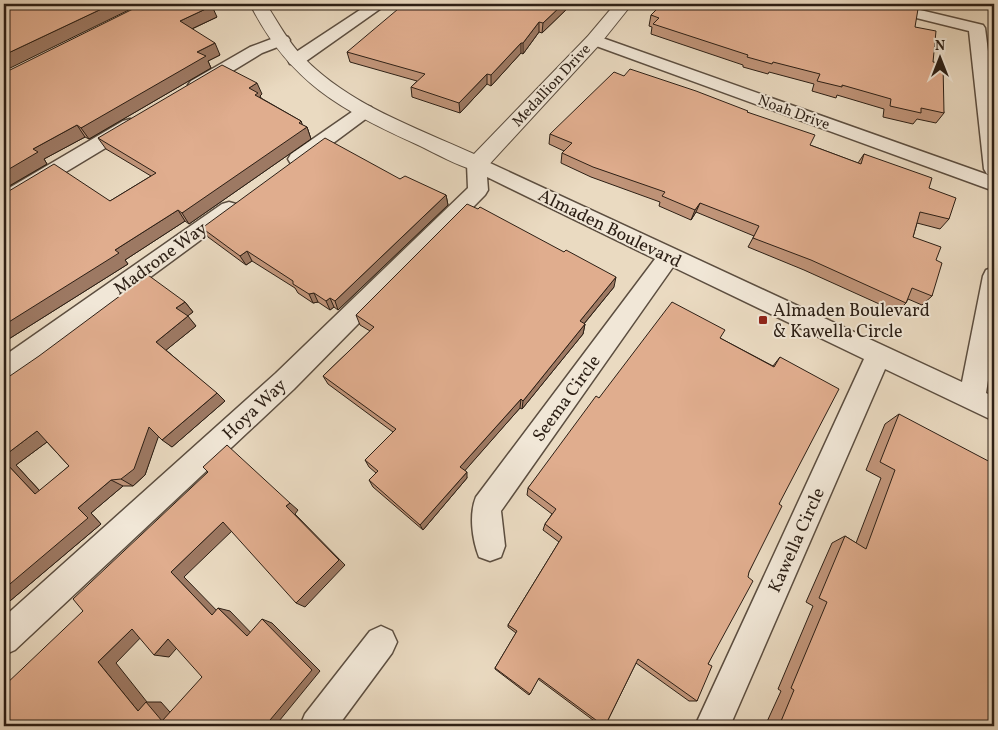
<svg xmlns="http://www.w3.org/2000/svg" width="998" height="730" viewBox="0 0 998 730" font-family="Vollkorn,serif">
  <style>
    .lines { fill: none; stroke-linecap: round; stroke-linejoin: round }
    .minor-casing { stroke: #5c4e40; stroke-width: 3 }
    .tertiary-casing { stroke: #5c4e40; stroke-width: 2 }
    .minor { fill: #f1e7d7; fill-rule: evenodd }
    .tertiary { fill: #f1e7d7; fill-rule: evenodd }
    .wall { fill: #c1957a; stroke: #2c1f15; fill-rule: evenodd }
    .shaded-wall { fill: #9d7963; stroke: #2c1f15 }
    .building { fill: #e0ad8e; stroke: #2c1f15; fill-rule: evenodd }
    .poi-dot { fill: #8f2418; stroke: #f1e7d7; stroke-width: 2 }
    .labels { text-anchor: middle; stroke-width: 4; stroke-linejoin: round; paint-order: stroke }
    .far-street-label { font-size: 15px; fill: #2c1f15; stroke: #f1e7d7 }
    .street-label { font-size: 18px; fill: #2c1f15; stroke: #f1e7d7 }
    .poi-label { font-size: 18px; fill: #2c1f15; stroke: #f1e7d7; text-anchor: start }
  </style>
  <rect width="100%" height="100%" fill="#eadac1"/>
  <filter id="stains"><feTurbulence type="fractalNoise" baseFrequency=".004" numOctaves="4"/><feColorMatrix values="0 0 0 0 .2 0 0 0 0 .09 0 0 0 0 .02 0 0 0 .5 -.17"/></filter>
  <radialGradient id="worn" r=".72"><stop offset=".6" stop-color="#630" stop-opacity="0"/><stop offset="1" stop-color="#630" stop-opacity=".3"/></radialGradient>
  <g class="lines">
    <defs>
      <path id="minor" d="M369 4H387L302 64H290L288 60 290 56Z
        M869 4H895L983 25 985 28 994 98V176L987 174 984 169 969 31 872 7Z
        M282 35 288 37 290 40 288 43 262 53 203 89 197 90 191 89 188 85 191 81 250 47Z
        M594 35 994 177V191L588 43 586 40 588 37Z
        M365 105 371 107 374 111 371 115 305 164 298 165 291 164 288 159 291 154 359 107Z
        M130 119 137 121 139 125 137 129 11 205 4 207V191L123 121Z
        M477 157 962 382 983 276 986 270 994 267V342L986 393 994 397V421L885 369 730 726H695L864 359 673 267 501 511 505 546 501 557 490 561 479 557C472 539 469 514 476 497L655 259 487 177 488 190 485 195 294 389 15 650 4 655V617L276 373 468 188 467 164 470 159Z
        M229 202 236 204 239 209 236 214 13 378 4 381V356L222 204Z
        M381 626 392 631 397 642 392 653 338 726H300L305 714 370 631Z"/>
      <path id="tertiary" d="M250 4H266C278 22 288 42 303 57 349 105 415 127 474 154L588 36 615 4H632L600 44 485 169 477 171C457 166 437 154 418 145 341 110 289 82 250 4Z"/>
    </defs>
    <use href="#minor" class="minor-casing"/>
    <use href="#tertiary" class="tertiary-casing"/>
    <use href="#minor" class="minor"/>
    <use href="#tertiary" class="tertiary"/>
  </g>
  <path class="wall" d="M572 4 542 33 539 32 523 54 521 53 491 86 487 84 460 113 412 97 411 87 417 81 350 62 347 52Z
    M902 4H915L913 6Z
    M651 15 915 27 933 62 944 113 936 123 917 119 913 124 883 117 884 109 837 95 836 98 812 91 814 84 769 72 768 74 743 67V65L651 34 652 27 649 26Z
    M217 17 192 29 220 55 208 61 211 68 89 139 85 137 44 159 47 164 4 189V73Z
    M262 94 260 96 261 98 301 121 302 125 307 127 311 139 189 224 185 221 125 260 128 264 4 342V194L110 201 151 176 106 149 98 138Z
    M747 112 810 145 858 163 864 154 929 188 949 219 940 229 917 223 913 237 936 260 932 296 922 305 908 299 906 303 897 312 804 270 748 247 754 236 696 212 691 220 659 206 660 202 591 177 561 163 562 153 564 151 549 144 550 134Z
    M400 179 446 195 448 205 338 310 334 307 330 310 318 302 313 303 298 293 295 288 252 261 246 265 208 237 202 228Z
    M614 287 584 324H585L583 334 522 409 520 408 465 470 467 478 423 530 373 487 369 480 376 473 369 467 365 460 393 432 328 384 323 376 370 331 360 325 356 315Z
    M185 302 193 312 187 316 196 326 166 350 225 401 172 447 158 436 145 475 133 486H123L91 513 101 524 4 606V380ZM47 442 69 466 40 491 16 465Z
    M720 338 773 366 780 357 779 504 708 664 697 701H689L636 663 605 726H601L538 679 530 694 529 695 495 669V668L516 633 508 627V625L559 542 543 530 545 524 552 514 527 495 528 488 599 398Z
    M899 414 994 726H765L781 691 778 689 813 606 806 602 832 543 845 536 856 543 881 478 866 470 885 424Z"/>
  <path class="shaded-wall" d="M112 4H141L4 71V55Z
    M563 4H572L542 33 543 23Z
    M212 6 217 17 185 32 180 21Z
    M539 22V32L523 54V43Z
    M215 43 220 55 208 61 211 68 89 139 81 128 197 52Z
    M521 43V53L491 86V75Z
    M487 74V84L460 113 459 103Z
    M257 83 262 94 260 96 263 104 249 88Z
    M301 121 304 129 307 127 311 139 189 224 182 213Z
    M77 125 85 137 44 159 47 164 4 189V172L33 149Z
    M446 195 448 205 338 310 335 301Z
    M700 203 696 212 691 220 695 210Z
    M178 210 185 221 125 260 128 264 4 342V325L115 250Z
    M247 251 252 261 246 265 240 256Z
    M616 277 614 287 578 331 580 321Z
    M314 293 318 302 313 303 309 294Z
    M330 298 334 307 330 310 326 301Z
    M185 302 193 312 185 318 176 308Z
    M188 316 196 326 165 351 156 342Z
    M585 324 583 334 522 409 523 401Z
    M217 393 225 401 172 447 162 440Z
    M521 399 520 408 462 474 460 467Z
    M149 427 159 435 145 475 133 486 121 479Z
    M37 431 51 439 16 465 49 501 35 494 4 461V456Z
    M467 472V478L423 530 420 525Z
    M111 480 123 486 91 513 101 524 4 606V589L78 508Z
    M290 503 298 510 295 514 345 565 305 607 296 603 286 506Z
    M223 522 234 529 184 577 224 618 212 615 171 572Z
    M218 608 230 611 257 639 247 636Z
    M262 619 272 623 320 671 275 726H262Z
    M132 629 147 631 116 663 147 702H161L177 720 162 721 138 711 98 662Z
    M168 639 182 642 169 657 154 655Z
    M379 721 384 726H377L373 722Z"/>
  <path class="building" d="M4 4H112L4 55Z
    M143 4H209L212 6 180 21 215 43 197 52 206 56 81 128 77 125 33 149 38 152 4 172V73Z
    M404 4H563L543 23 539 22 523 43H521L491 75 487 74 459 103 411 87 425 74 347 52Z
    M662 4H830L839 6 841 4H898L918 9 915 27 936 31 933 62 943 64 944 113 921 108V113L890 106 891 99 842 85V87L817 81 820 74 773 62 772 64 747 57 748 55 653 24 659 18 651 15Z
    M222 65 257 83 249 88 258 93 255 95 301 121 299 123 307 127 182 213 178 210 115 250 119 253 4 325V194L54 164 110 201 156 173 98 138Z
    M630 69 696 91 748 111 747 112 815 135 810 145 861 164 864 154 932 178 929 188 956 198 949 219 920 212 913 237 941 247 936 260 942 263 932 296 912 288 906 303 811 260 753 238 759 226 700 203 695 210 662 196 665 192 593 167 562 153 572 143 550 134 614 72 624 76Z
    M325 138 400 179 405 176 446 195 335 301 330 298 326 301 314 293 309 294 293 284V281L247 251 240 256 202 228Z
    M467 204 478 209 480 207 564 252 566 250 616 277 580 321 585 324 523 401 521 399 460 467 467 472 420 525 369 480 378 471 365 460 396 429 323 376 374 327 356 315Z
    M148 275 185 302 176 308 188 316 156 342 217 393 162 440 149 427 134 469 121 479 111 480 78 508 88 518 4 589V461L35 494 69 466 37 431 4 456V380L39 356Z
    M672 302 725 330 720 338 774 367 780 357 839 389 779 504 782 506 749 572 748 577 753 581 708 664 712 666 697 701 638 659 605 726H604L539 678 530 694 495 668 517 631 508 625 562 537 545 524 556 509 528 488 596 396 599 398Z
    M899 414 994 464V726H779L794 690 791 688 827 602 819 598 845 536 866 549 895 470 880 462Z
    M227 445 290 503 286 506 339 560 296 603 223 522 171 572 212 615 218 608 247 636 262 619 312 670 265 726H4V686L83 611 73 599 208 472 203 467ZM132 629 154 655 168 639 202 677 162 721 146 702 138 711 98 662Z
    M373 722 377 726H360Z"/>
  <rect class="poi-dot" x="758" y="315" width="10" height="10" rx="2.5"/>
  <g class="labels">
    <g class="far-street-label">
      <text transform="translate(551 85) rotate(-47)" y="5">Medallion Drive</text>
      <text transform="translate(794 112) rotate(20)" y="5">Noah Drive</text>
    </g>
    <g class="street-label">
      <text transform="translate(610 228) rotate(26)" y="6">Almaden Boulevard</text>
      <text transform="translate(160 258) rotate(-36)" y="6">Madrone Way</text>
      <text transform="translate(566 398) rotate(-54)" y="6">Seema Circle</text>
      <text transform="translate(254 409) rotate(-43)" y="6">Hoya Way</text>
      <text transform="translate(796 540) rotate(-66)" y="6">Kawella Circle</text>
    </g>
    <g class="poi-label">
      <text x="773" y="316">Almaden Boulevard<tspan x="773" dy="21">&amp; Kawella Circle</tspan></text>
    </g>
  </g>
  <rect width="998" height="730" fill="none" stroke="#eadac1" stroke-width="20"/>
  <rect x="5" y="5" width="988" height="720" fill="none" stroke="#2c1f15" stroke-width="2.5"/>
  <rect x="10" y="10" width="978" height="710" fill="none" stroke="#2c1f15"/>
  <g transform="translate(940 58)" stroke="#f1e7d7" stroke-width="4" paint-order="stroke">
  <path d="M0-4L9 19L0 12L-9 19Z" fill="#2c1f15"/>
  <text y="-8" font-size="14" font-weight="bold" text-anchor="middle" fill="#2c1f15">N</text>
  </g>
  <rect width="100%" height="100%" filter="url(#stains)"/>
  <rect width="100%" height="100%" fill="url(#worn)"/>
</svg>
